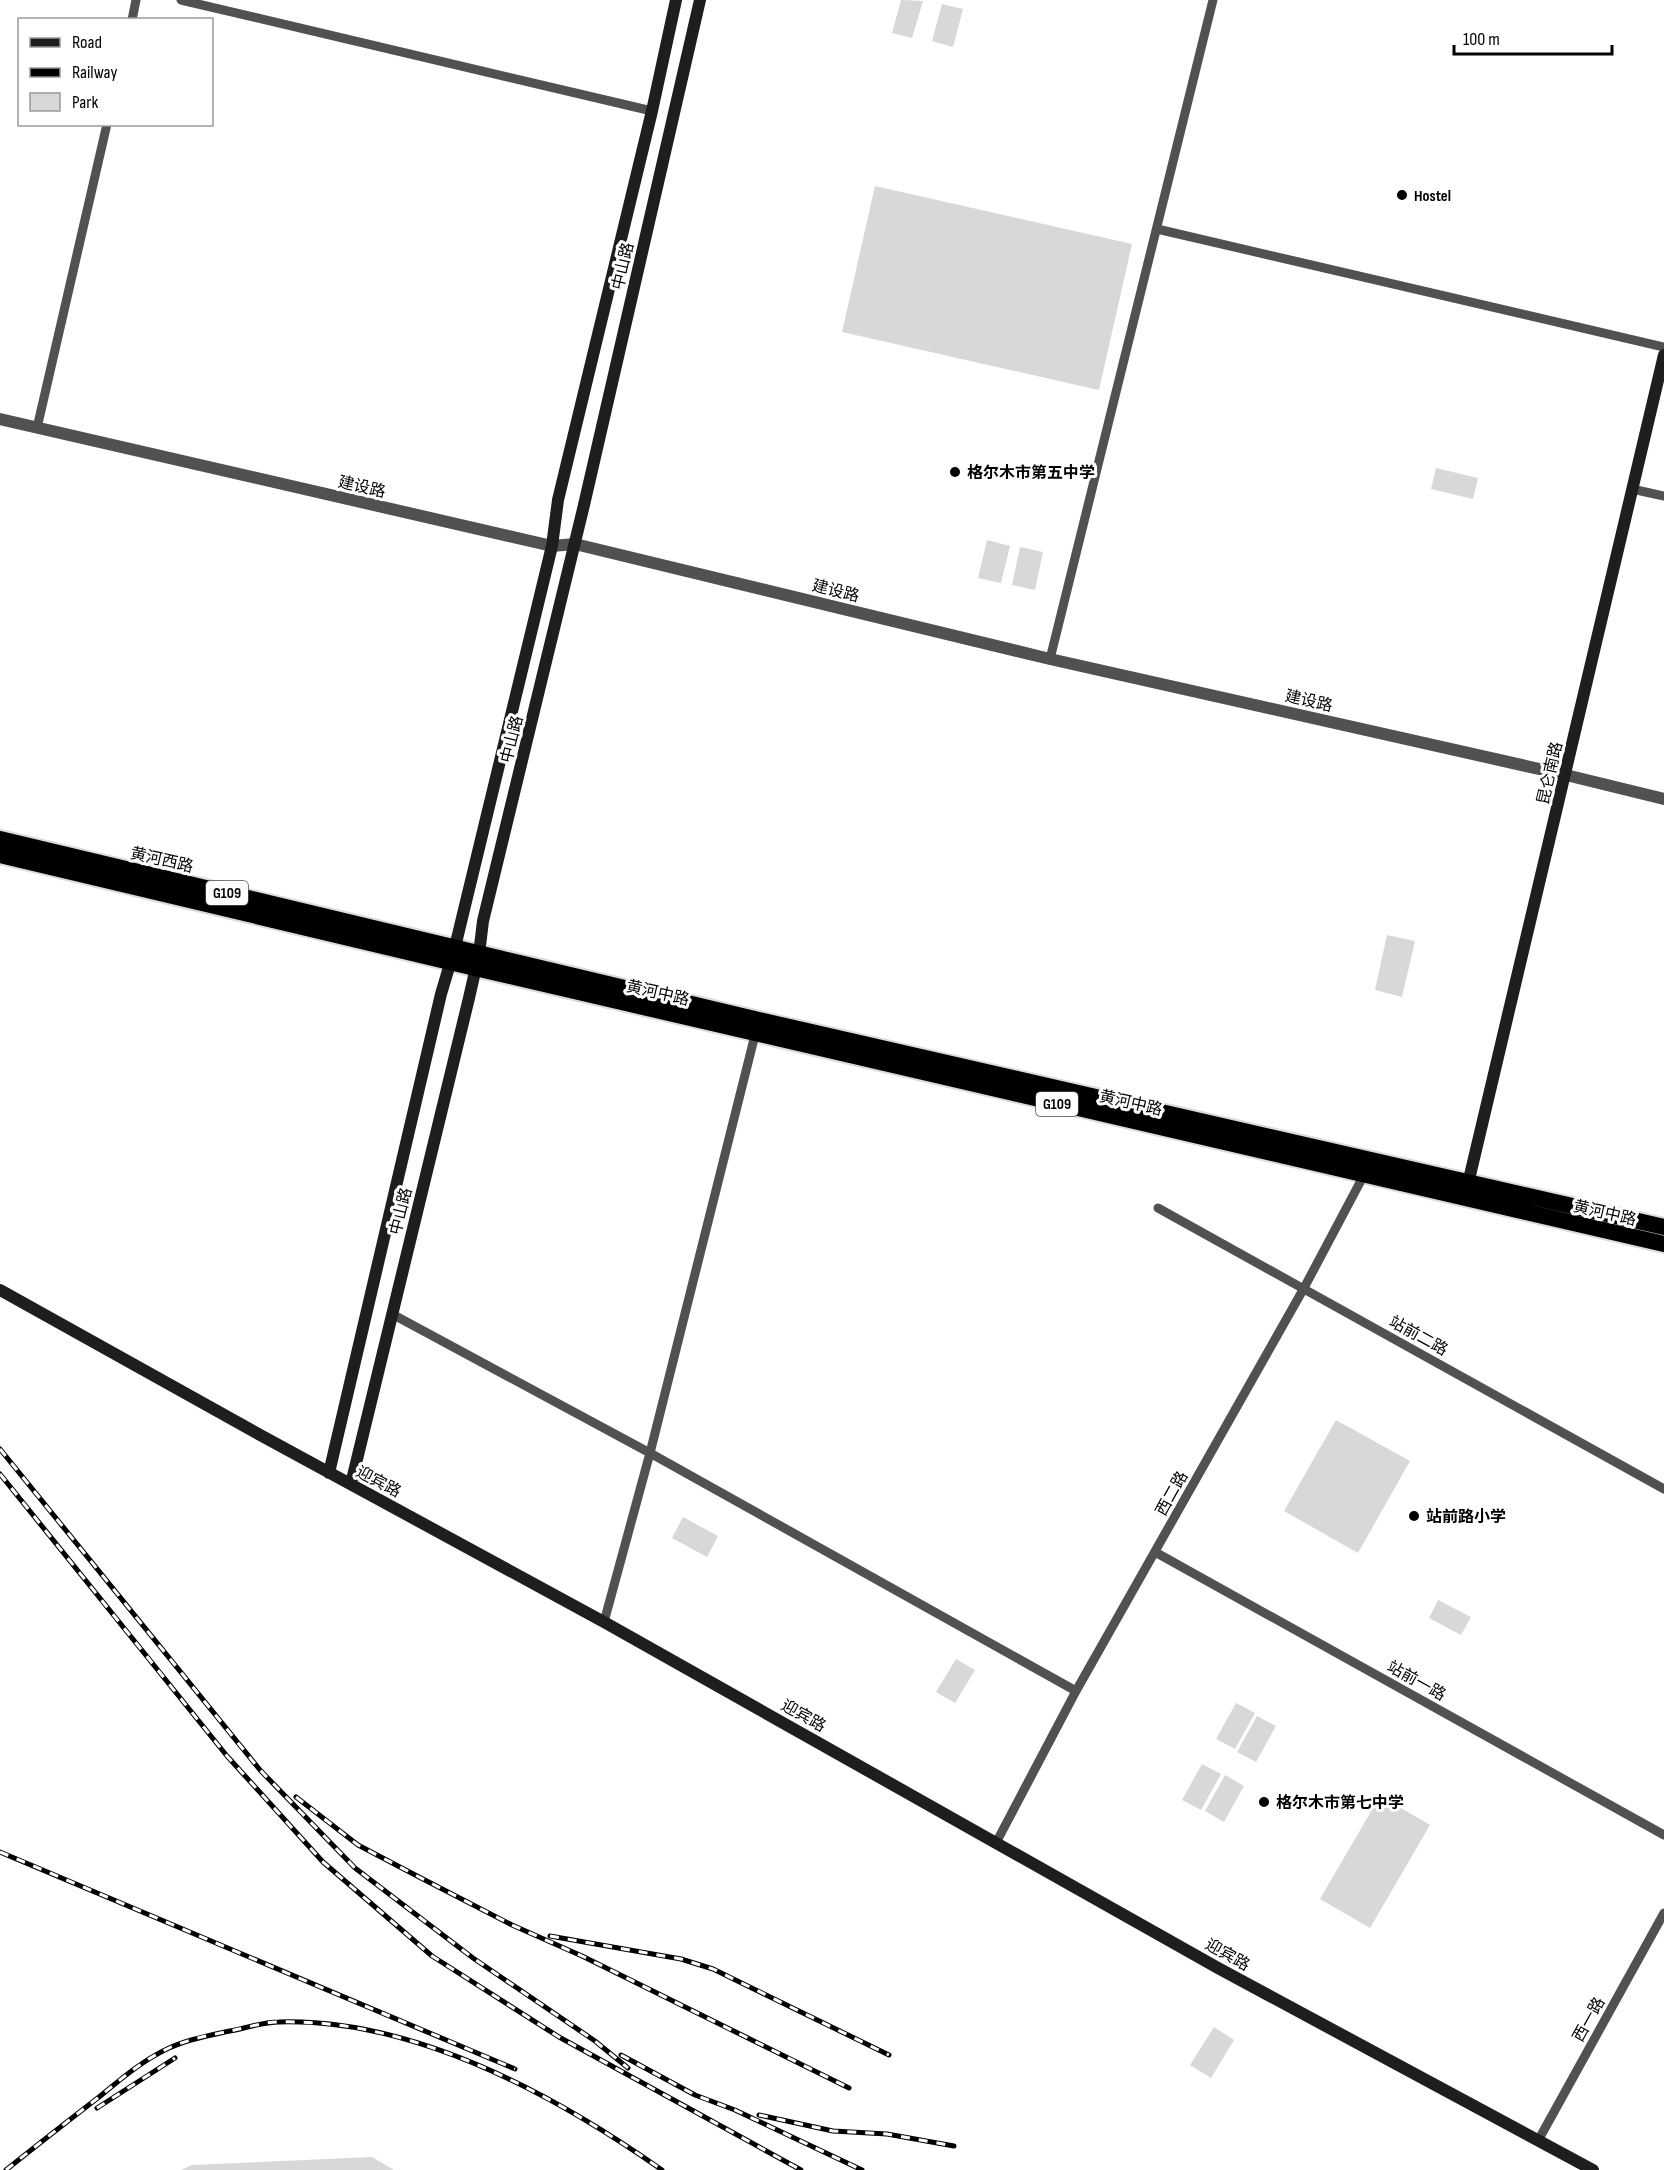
<svg xmlns="http://www.w3.org/2000/svg" width="1664" height="2170" viewBox="0 0 1664 2170" font-family="'Sofia Sans Condensed','Noto Sans SC',sans-serif">
  <style>
    .green { fill: #d8d8d8 }
    .lines { fill: none; stroke-linecap: round; stroke-linejoin: round }
    .trunk-casing { stroke: #dbdbdb; stroke-width: 20 }
    .minor { stroke: #515151; stroke-width: 9 }
    .tertiary { stroke: #515151; stroke-width: 12 }
    .secondary { stroke: #1e1e1e; stroke-width: 12 }
    .trunk { stroke: #000; stroke-width: 16 }
    .rail-casing { stroke: #000; stroke-width: 5 }
    .rail { stroke: #fff; stroke-width: 3; stroke-dasharray: 9; stroke-linecap: butt }
    .poi-dot { fill: #000; stroke: #fff; stroke-width: 2 }
    .labels { text-anchor: middle; stroke-width: 6; stroke-linejoin: round; paint-order: stroke }
    .shield { fill: #fff; stroke: #4c4c4c; stroke-width: 1.5 }
    .shield-label { font-size: 15px; font-weight: bold; fill: #000 }
    .poi-label { font-size: 16px; font-weight: bold; fill: #000; stroke: #fff; text-anchor: start }
    .street-label { font-size: 16px; fill: #000; stroke: #fff }
  </style>
  <rect width="100%" height="100%" fill="#fff"/>
  <path class="green" d="M901 0 923 1 912 38 892 33Z
    M942 4 963 9 953 47 932 41Z
    M875 186 1132 244 1099 390 842 332Z
    M1436 468 1478 478 1473 499 1431 489Z
    M987 540 1010 546 1001 583 978 578Z
    M1020 547 1043 552 1035 590 1012 585Z
    M1387 935 1415 941 1402 997 1375 990Z
    M1336 1420 1410 1461 1358 1553 1284 1511Z
    M683 1517 718 1536 707 1557 672 1538Z
    M1438 1600 1471 1617 1461 1635 1429 1618Z
    M956 1659 975 1670 955 1703 936 1692Z
    M1236 1703 1255 1713 1235 1749 1216 1739Z
    M1257 1716 1276 1726 1256 1762 1237 1752Z
    M1202 1764 1221 1774 1201 1810 1182 1800Z
    M1225 1775 1244 1786 1224 1822 1205 1811Z
    M1380 1796 1430 1825 1370 1928 1320 1899Z
    M1214 2027 1234 2040 1211 2078 1190 2065Z
    M372 2157 394 2170H181L192 2165Z"/>
  <g class="lines">
    <defs>
      <path id="trunk" d="M0 839 759 1020 1664 1227
        M0 855 475 968 1664 1244"/>
    </defs>
    <use href="#trunk" class="trunk-casing"/>
    <path class="minor" d="M181 0 652 111
      M132 20 136 0
      M1157 229 1664 347
      M37 428 107 124
      M1632 489 1664 496
      M1050 659 1213 0
      M1158 1208 1664 1489
      M392 1314 650 1453 1076 1691
      M1155 1552 1664 1835
      M604 1622 650 1453 756 1031
      M997 1841 1076 1691 1304 1288 1365 1173
      M1539 2139 1664 1913"/>
    <path class="tertiary" d="M0 419 552 546 575 544 1050 659 1566 775 1664 799"/>
    <path class="secondary" d="M1467 1188 1664 355
      M0 1290 262 1436 604 1622 1218 1968 1593 2170
      M329 1473 441 994 455 947 552 546 558 500 652 111 676 0
      M351 1484 469 998 479 954 483 921 584 505 700 0"/>
    <use href="#trunk" class="trunk"/>
    <defs>
      <path id="rail" d="M0 1449 260 1770 355 1868 473 1958 595 2041 628 2068
        M0 1474 227 1756 323 1862 432 1956 559 2037 801 2170
        M296 1797 358 1845 419 1877 512 1925 582 1956 849 2088
        M0 1852 515 2069
        M550 1936 681 1959 713 1969 889 2055
        M621 2055 695 2095 735 2110 862 2170
        M97 2108 175 2058
        M759 2115 833 2131 887 2134 954 2146
        M6 2170C37 2145 68 2121 99 2097 121 2079 143 2060 169 2048 188 2039 211 2035 230 2031 246 2028 263 2022 279 2022 414 2018 555 2095 662 2170"/>
    </defs>
    <use href="#rail" class="rail-casing"/>
    <use href="#rail" class="rail"/>
  </g>
  <g class="poi-dot">
    <circle cx="1402" cy="195" r="6"/>
    <circle cx="955" cy="472" r="6"/>
    <circle cx="1414" cy="1516" r="6"/>
    <circle cx="1264" cy="1802" r="6"/>
  </g>
  <g class="labels">
    <g class="shield">
      <rect x="206" y="881" width="42" height="24" rx="4.5"/>
      <rect x="1036" y="1092" width="42" height="24" rx="4.5"/>
    </g>
    <g class="shield-label">
      <text x="227" y="898">G109</text>
      <text x="1057" y="1109">G109</text>
    </g>
    <g class="poi-label">
      <text x="1414" y="201">Hostel</text>
      <text x="967" y="478">格尔木市第五中学</text>
      <text x="1426" y="1522">站前路小学</text>
      <text x="1276" y="1808">格尔木市第七中学</text>
    </g>
    <g class="street-label">
      <text transform="translate(622 266) rotate(-77)" y="6">中山路</text>
      <text transform="translate(362 486) rotate(13)" y="6">建设路</text>
      <text transform="translate(836 590) rotate(14)" y="6">建设路</text>
      <text transform="translate(1309 700) rotate(13)" y="6">建设路</text>
      <text transform="translate(511 739) rotate(-76)" y="6">中山路</text>
      <text transform="translate(1549 773) rotate(-77)" y="6">昆仑南路</text>
      <text transform="translate(162 859) rotate(13)" y="6">黄河西路</text>
      <text transform="translate(658 992) rotate(13)" y="6">黄河中路</text>
      <text transform="translate(1131 1102) rotate(13)" y="6">黄河中路</text>
      <text transform="translate(400 1211) rotate(-76)" y="6">中山路</text>
      <text transform="translate(1605 1212) rotate(13)" y="6">黄河中路</text>
      <text transform="translate(1419 1335) rotate(29)" y="6">站前二路</text>
      <text transform="translate(379 1481) rotate(28)" y="6">迎宾路</text>
      <text transform="translate(1171 1493) rotate(-61)" y="6">西二路</text>
      <text transform="translate(1417 1680) rotate(29)" y="6">站前一路</text>
      <text transform="translate(804 1715) rotate(29)" y="6">迎宾路</text>
      <text transform="translate(1228 1954) rotate(29)" y="6">迎宾路</text>
      <text transform="translate(1588 2019) rotate(-61)" y="6">西一路</text>
    </g>
  </g>
  <rect x="18" y="18" width="195" height="108" fill="#ffffff" stroke="#999999" stroke-width="1.5"/>
  <rect x="30" y="38" width="30" height="9" fill="#1e1e1e" stroke="#999999" stroke-width="1.5"/>
  <text x="72" y="48" font-size="18" fill="#000000">Road</text>
  <rect x="30" y="68" width="30" height="9" fill="#000000" stroke="#999999" stroke-width="1.5"/>
  <text x="72" y="78" font-size="18" fill="#000000">Railway</text>
  <rect x="30" y="93" width="30" height="18" fill="#d8d8d8" stroke="#999999" stroke-width="1.5"/>
  <text x="72" y="108" font-size="18" fill="#000000">Park</text>
  <path d="M1454 45v9h158v-9" fill="none" stroke="#000000" stroke-width="3"/>
  <text x="1463" y="45" font-size="18" fill="#000000" stroke="#ffffff" stroke-width="4.5" paint-order="stroke">100 m</text>
</svg>
